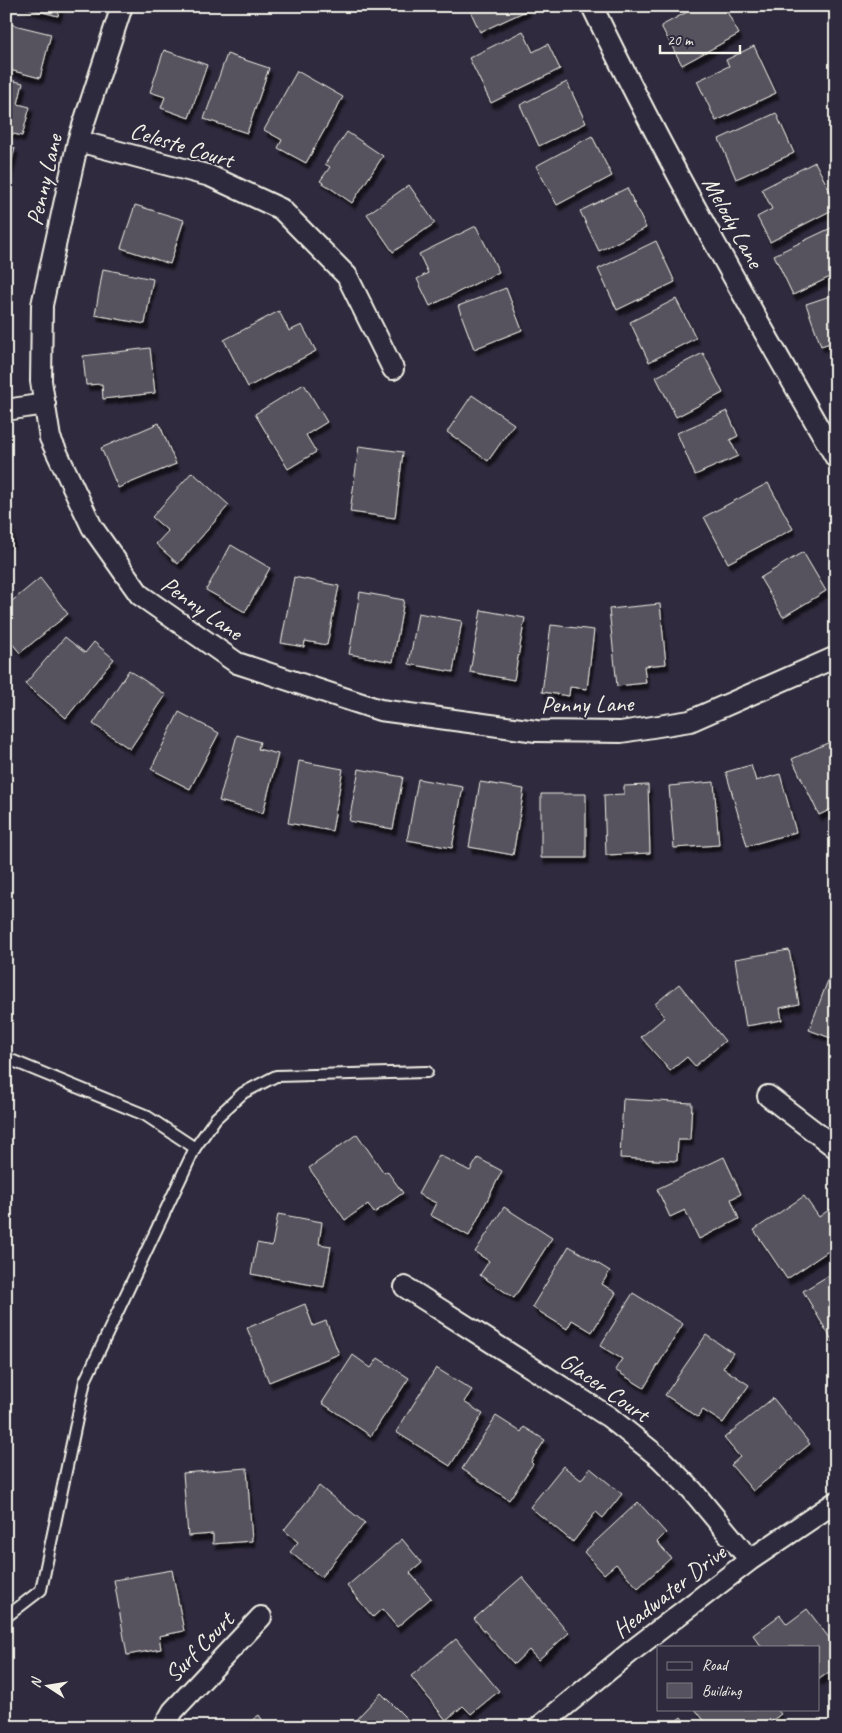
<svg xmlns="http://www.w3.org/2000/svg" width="842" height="1733" viewBox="0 0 842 1733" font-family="Caveat,sans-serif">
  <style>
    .building { fill: #56525f; stroke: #f4f1e8; filter: url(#shadow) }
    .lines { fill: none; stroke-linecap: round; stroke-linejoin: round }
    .service-casing { stroke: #f4f1e8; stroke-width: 14 }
    .minor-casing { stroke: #f4f1e8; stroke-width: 24 }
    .service { stroke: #2f2a3d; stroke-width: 10 }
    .minor { stroke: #2f2a3d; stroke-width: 20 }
    .labels { text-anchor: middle; stroke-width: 4; stroke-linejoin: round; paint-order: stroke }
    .street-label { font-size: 24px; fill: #f4f1e8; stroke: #2f2a3d }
  </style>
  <defs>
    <filter id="shadow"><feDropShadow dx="3" dy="5.5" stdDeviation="1" flood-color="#0009"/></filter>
  </defs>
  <rect width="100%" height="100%" fill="#2f2a3d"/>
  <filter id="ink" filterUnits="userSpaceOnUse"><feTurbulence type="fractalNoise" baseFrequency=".02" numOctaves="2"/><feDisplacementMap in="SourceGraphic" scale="10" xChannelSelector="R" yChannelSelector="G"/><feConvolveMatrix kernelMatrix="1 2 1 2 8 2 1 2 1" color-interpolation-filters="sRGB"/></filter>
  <g filter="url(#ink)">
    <path class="building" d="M19 6H60L58 16Z
      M468 6H526L528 10 480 32Z
      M698 6H724L739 34 682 65 661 26Z
      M6 23 51 34 40 78 6 69Z
      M523 31 533 52 548 44 560 69 491 103 469 58Z
      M754 46 776 93 716 121 697 81 729 66 726 60Z
      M164 50 207 65 189 118 161 108 165 97 150 92Z
      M227 54 269 68 247 133 204 119Z
      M297 71 343 97 306 163 278 148 282 140 264 130Z
      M6 79 23 83 18 104 30 107 22 136 6 132Z
      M567 82 586 123 539 146 520 105Z
      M776 113 794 153 736 179 719 139Z
      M347 132 383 156 352 203 320 181 330 167 325 164Z
      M592 136 612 176 557 205 536 166Z
      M6 146 15 148 6 185Z
      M815 162 836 203V208L770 242 757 217 772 209 762 189Z
      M409 185 435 223 393 252 367 214Z
      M627 188 646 228 599 251 580 211Z
      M135 205 184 220 170 264 121 248Z
      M476 226 499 272 430 306 417 279 428 273 419 254Z
      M833 227 836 233V274L793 295 774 255Z
      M656 241 675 282 617 310 598 269Z
      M103 269 153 279 145 324 95 315Z
      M506 288 522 330 474 349 458 306Z
      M836 294V341L821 346 806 304Z
      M676 299 696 338 649 362 630 322Z
      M279 311 289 331 302 325 316 351 248 387 224 340Z
      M150 348 155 393 103 399 102 384 86 385 83 356Z
      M703 353 723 393 676 417 656 377Z
      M304 384 327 422 306 435 316 452 288 469 255 414Z
      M472 395 514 424 488 461 447 432Z
      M727 411 738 436 730 440 738 456 695 475 677 433Z
      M159 423 176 464 118 488 101 448Z
      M359 446 403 452 395 518 350 512Z
      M192 472 229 505 178 564 156 544 168 531 152 517Z
      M768 483 793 529 728 563 704 517Z
      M6 499 12 542 6 543Z
      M231 545 270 568 245 612 206 590Z
      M803 552 826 591 783 617 760 578Z
      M294 577 339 586 327 645 305 641 304 647 281 643Z
      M40 578 68 614 20 653 6 636V606Z
      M360 592 404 600 393 662 349 654Z
      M660 604 666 664 644 666 646 683 617 686 609 609Z
      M481 610 525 618 514 680 470 672Z
      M418 613 462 621 453 672 409 664Z
      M551 625 594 630 587 689 570 687 569 696 542 692Z
      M65 637 85 653 94 642 114 659 66 718 25 684Z
      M129 670 166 695 130 749 93 724Z
      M179 712 219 733 190 789 151 769Z
      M237 735 260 742 258 749 278 754 263 813 219 801Z
      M832 741 836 750V807L819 815 792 759Z
      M299 761 343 769 332 831 288 823Z
      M751 765 756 781 780 774 796 832 747 846 726 772Z
      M359 769 403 777 393 829 349 821Z
      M418 779 463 787 452 848 407 840Z
      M480 782 524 789 513 855 469 847Z
      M714 782 719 845 674 848 669 786Z
      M648 785 650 853 606 855 604 795 624 794V786Z
      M541 794H586V858H541Z
      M789 950 799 1004 780 1008 782 1020 746 1026 735 959Z
      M835 962 836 963V1040L809 1030Z
      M679 984 725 1041 695 1066 687 1057 670 1071 641 1037 665 1017 655 1004Z
      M623 1099 692 1103 690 1140H678L677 1161 620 1158Z
      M357 1134 384 1173 387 1171 403 1193 374 1213 368 1204 345 1220 309 1168Z
      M439 1155 470 1171 478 1158 502 1171 469 1236 430 1215 436 1203 418 1194Z
      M724 1157 741 1194 731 1199 739 1219 699 1239 685 1210 670 1217 657 1189Z
      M804 1196 819 1217 830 1209 836 1217V1246L787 1279 754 1230Z
      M504 1207 552 1238 514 1298 480 1275 489 1261 475 1252Z
      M278 1214 322 1222 319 1244 331 1246 324 1287 251 1274 257 1243 272 1246Z
      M569 1246 610 1271 602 1284 616 1293 592 1332 572 1320 567 1329 532 1307Z
      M836 1271V1340L833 1342 803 1291Z
      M633 1293 683 1324 644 1388 615 1370 622 1359 600 1346Z
      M305 1304 313 1326 326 1321 339 1354 269 1382 247 1328Z
      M706 1335 733 1353 723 1368 749 1385 723 1423 703 1410 698 1417 665 1395Z
      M353 1355 371 1368 378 1358 409 1378 371 1436 322 1403Z
      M436 1368 472 1390 464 1402 483 1414 450 1466 396 1432Z
      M773 1398 810 1444 753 1491 731 1465 740 1457 724 1438Z
      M496 1416 521 1432 524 1427 545 1440 531 1462 533 1464 509 1500 462 1469Z
      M563 1466 581 1480 590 1468 622 1494 603 1518 596 1512 573 1542 530 1507Z
      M247 1468 252 1541 213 1544V1534L188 1536 183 1473Z
      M319 1486 365 1523 321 1577 290 1552 298 1542 284 1530Z
      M638 1502 666 1533 657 1542 671 1558 638 1588 616 1564 604 1574 584 1552Z
      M402 1539 422 1563 410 1573 431 1598 397 1627 382 1609 373 1617 347 1586Z
      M172 1570 184 1631 159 1636 161 1649 127 1655 114 1580Z
      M522 1577 569 1633 538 1660 529 1650 514 1664 474 1619Z
      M836 1596V1610L829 1601Z
      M807 1609 836 1647V1667L818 1680V1647H762L753 1635 780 1615 787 1624Z
      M456 1639 499 1691 471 1714 463 1706 446 1720 411 1676Z
      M381 1693 415 1727H349Z
      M695 1709H777L781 1714 764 1727H752L748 1721 740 1727H709Z
      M259 1715 267 1727H243Z
      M681 1717 689 1727H669Z"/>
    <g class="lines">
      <defs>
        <path id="service" d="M6 1058 145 1115 195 1148
          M6 1617 41 1590 85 1381 195 1148 216 1118 243 1093 276 1076 427 1072"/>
        <path id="minor" d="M122 6 78 141 42 305 41 381 50 438 92 527 140 595 237 663 380 710 536 731 621 732 690 721 836 657
          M592 6C666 160 751 310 836 458
          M78 141 210 176 281 209 347 276 393 369
          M6 410 45 404
          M768 1096 836 1148
          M405 1287 609 1417 660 1458 692 1490 750 1560
          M164 1727 173 1711 261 1617
          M539 1727 633 1650 750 1560 836 1502"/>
      </defs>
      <use href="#service" class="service-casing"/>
      <use href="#minor" class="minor-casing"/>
      <use href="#service" class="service"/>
      <use href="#minor" class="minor"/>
    </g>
  </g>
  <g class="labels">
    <g class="street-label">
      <text transform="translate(182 145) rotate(17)" y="8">Celeste Court</text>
      <text transform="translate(44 180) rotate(-77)" y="8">Penny Lane</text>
      <text transform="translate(733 222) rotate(61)" y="8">Melody Lane</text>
      <text transform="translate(202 608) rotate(35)" y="8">Penny Lane</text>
      <text transform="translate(587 704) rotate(-1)" y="8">Penny Lane</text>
      <text transform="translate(605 1387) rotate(35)" y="8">Glacer Court</text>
      <text transform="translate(669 1591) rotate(-38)" y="8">Headwater Drive</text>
      <text transform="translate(199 1647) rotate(-46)" y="8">Surf Court</text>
    </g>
  </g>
  <rect width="842" height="1733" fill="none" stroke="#2f2a3d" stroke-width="25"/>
  <rect x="12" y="12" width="817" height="1708" fill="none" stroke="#f4f1e8" stroke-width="2" filter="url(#ink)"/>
  <rect x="657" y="1646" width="162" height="65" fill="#2f2a3d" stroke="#7e7a81"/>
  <rect x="667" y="1662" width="25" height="8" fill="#2f2a3d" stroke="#7e7a81"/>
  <text x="702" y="1670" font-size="15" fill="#f4f1e8">Road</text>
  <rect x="667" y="1683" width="25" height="15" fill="#56525f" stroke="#7e7a81"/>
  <text x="702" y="1696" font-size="15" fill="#f4f1e8">Building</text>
  <g transform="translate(48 1686) rotate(282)" stroke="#2f2a3d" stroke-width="4" paint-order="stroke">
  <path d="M0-4L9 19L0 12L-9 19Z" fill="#f4f1e8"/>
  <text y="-8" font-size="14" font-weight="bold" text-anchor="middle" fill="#f4f1e8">N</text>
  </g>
  <path d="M660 45v8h80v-8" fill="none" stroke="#f4f1e8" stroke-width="2.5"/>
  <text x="667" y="45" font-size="15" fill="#f4f1e8" stroke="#2f2a3d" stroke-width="4" paint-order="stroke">20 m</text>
</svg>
